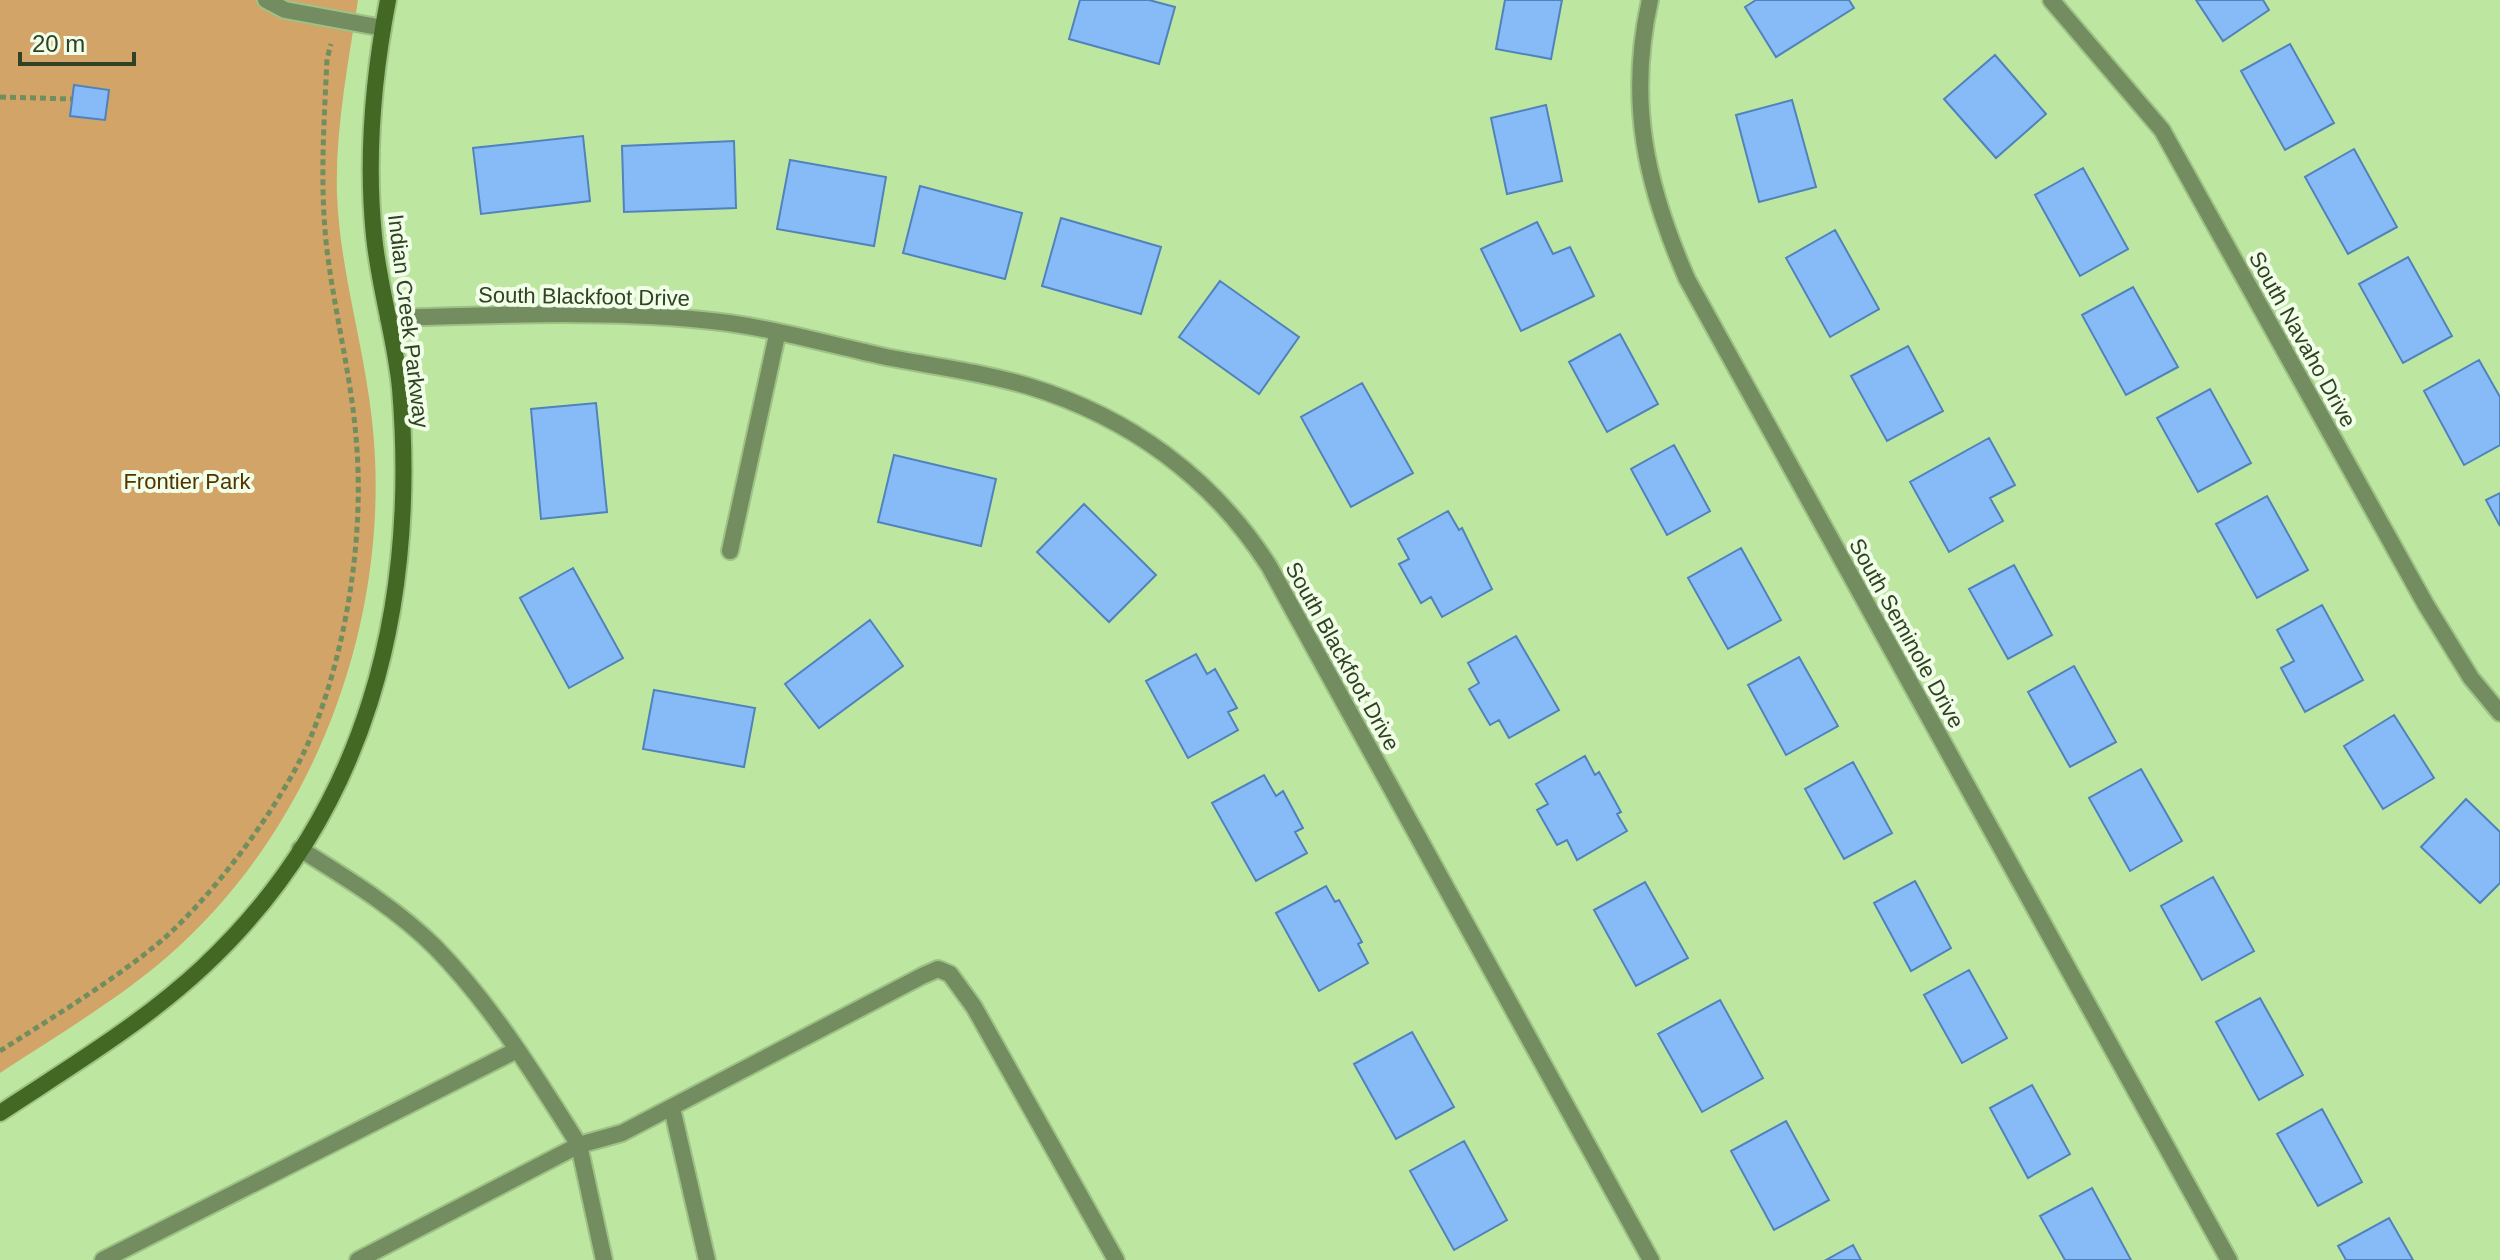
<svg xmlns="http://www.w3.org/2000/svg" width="2500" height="1260" viewBox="0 0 2500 1260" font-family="Arial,sans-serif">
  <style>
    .green { fill: #d2a468 }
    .building { fill: #87bbf8; stroke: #5082bc; stroke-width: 2 }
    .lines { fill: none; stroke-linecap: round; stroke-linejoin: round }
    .lane-casing { stroke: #9ec285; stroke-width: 20 }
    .street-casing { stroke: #9ec285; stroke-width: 20 }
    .secondary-casing { stroke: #9ec285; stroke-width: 20 }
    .path { stroke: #718e5e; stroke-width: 5; stroke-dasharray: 6 4; stroke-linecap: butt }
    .lane { stroke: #738d61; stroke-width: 16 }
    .street { stroke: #738d61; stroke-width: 16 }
    .secondary { stroke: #436824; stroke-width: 16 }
    .labels { text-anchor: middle; stroke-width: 8; stroke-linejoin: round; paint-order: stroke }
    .street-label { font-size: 22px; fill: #304124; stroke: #f1fee8 }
    .park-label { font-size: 22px; fill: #523300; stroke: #f1fee8 }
  </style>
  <rect width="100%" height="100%" fill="#bde7a0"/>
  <path class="green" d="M0 0H358C348 65 335 130 337 195 340 271 364 345 372 420 394 615 316 828 167 957 116 1001 56 1036 0 1073Z"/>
  <path class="building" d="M1080 0H1149L1175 7 1159 64 1069 39Z
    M1505 0H1562L1551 59 1496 49Z
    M1756 0H1849L1854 8 1776 57 1745 7Z
    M2196 0H2263L2269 10 2223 41Z
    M2290 44 2334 123 2285 150 2241 71Z
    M1995 55 2046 114 1996 158 1944 99Z
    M74 85 109 90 105 120 70 116Z
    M1792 100 1816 187 1759 202 1736 115Z
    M1546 105 1562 181 1507 194 1491 118Z
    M583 136 590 201 481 214 473 148Z
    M734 141 736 208 624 212 622 146Z
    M2354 149 2397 227 2348 254 2305 177Z
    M790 160 886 177 874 246 777 229Z
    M2083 168 2128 249 2080 276 2035 195Z
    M920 186 1022 213 1005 279 903 253Z
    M1061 218 1161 247 1141 314 1042 286Z
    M1537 222 1553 254 1570 247 1594 296 1521 331 1481 249Z
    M1835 230 1879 309 1830 337 1786 258Z
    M2408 257 2452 336 2403 363 2359 284Z
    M1220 281 1299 337 1259 394 1179 337Z
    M2133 287 2178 367 2126 395 2082 315Z
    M1620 334 1658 404 1607 432 1569 362Z
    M1908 346 1943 411 1887 441 1851 376Z
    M2479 360 2500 397V445L2464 465 2424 391Z
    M1362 383 1413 473 1351 507 1301 417Z
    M2210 389 2251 463 2198 492 2157 418Z
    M596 403 607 512 541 519 531 409Z
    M1989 438 2015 485 1990 498 2003 521 1949 552 1910 482Z
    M1674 445 1710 511 1667 535 1631 469Z
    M894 455 996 479 981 546 878 522Z
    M2500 493V526L2486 500Z
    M2267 496 2308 570 2257 598 2216 524Z
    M1084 504 1156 575 1109 622 1037 552Z
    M1448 511 1459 530 1462 528 1492 589 1442 617 1431 597 1421 603 1399 564 1409 559 1398 539Z
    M1741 548 1781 620 1728 649 1688 578Z
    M2014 565 2052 635 2008 659 1969 589Z
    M573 568 623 658 569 688 520 598Z
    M2322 605 2363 680 2305 712 2281 668 2294 661 2277 630Z
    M870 620 903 666 819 728 785 684Z
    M1516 636 1559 710 1509 738 1499 720 1490 725 1469 689 1479 683 1468 663Z
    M1196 654 1207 674 1215 669 1237 708 1228 712 1238 730 1188 758 1146 681Z
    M1799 657 1838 726 1786 755 1748 685Z
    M2074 666 2116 742 2070 767 2028 692Z
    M654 690 755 708 744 767 643 749Z
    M2394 715 2434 778 2383 809 2344 746Z
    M1585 756 1595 775 1599 772 1621 812 1617 814 1627 831 1577 860 1567 840 1557 845 1537 810 1548 804 1536 784Z
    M1853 762 1892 833 1844 859 1805 789Z
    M2141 769 2182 841 2130 871 2089 798Z
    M1264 775 1276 796 1283 791 1303 828 1295 832 1307 853 1256 881 1212 803Z
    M2466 799 2500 832V883L2480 903 2421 847Z
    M2213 877 2254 951 2202 980 2161 906Z
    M1915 881 1951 948 1911 971 1874 903Z
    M1645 882 1688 958 1636 986 1594 910Z
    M1326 886 1335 902 1339 900 1362 942 1358 944 1368 963 1319 991 1276 913Z
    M1969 970 2007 1038 1962 1063 1924 995Z
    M2260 998 2303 1075 2259 1100 2216 1022Z
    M1720 1000 1763 1078 1702 1112 1658 1034Z
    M1412 1032 1454 1107 1396 1139 1354 1064Z
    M2032 1085 2070 1154 2028 1178 1990 1108Z
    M2322 1109 2362 1182 2318 1206 2277 1134Z
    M1786 1121 1829 1200 1774 1230 1731 1151Z
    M1464 1141 1507 1220 1454 1250 1410 1171Z
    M2092 1188 2131 1260H2065L2040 1216Z
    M2389 1218 2413 1260H2346L2338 1246Z
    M1853 1245 1861 1260H1826Z"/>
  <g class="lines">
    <defs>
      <path id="lane" d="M266 0 285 10 383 28
        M300 849C346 878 396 908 435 947 492 1005 536 1077 579 1145L622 1133 922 976 938 969 950 974 974 1007 1116 1260
        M672 1108 707 1260
        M103 1260 517 1050
        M358 1260 579 1145 604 1260"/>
      <path id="street" d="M1650 0C1627 102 1646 185 1687 279L2229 1260
        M2051 0 2162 130 2426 605 2471 678 2500 713
        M388 318C493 315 598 310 702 320 763 325 826 344 886 357 932 366 982 372 1028 386 1129 417 1212 477 1269 566L1651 1260
        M730 551 777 335"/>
      <path id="secondary" d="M0 1113C68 1068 142 1024 203 967 368 813 418 606 400 388 395 337 379 287 374 236 366 157 373 78 388 0"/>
    </defs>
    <use href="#lane" class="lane-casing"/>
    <use href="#street" class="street-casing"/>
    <use href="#secondary" class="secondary-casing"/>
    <path class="path" d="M0 97 72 99
      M0 1051C50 1019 103 987 150 950 206 907 282 805 310 739 347 650 365 533 356 437 351 377 336 318 328 258 319 192 324 125 327 59L331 44"/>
    <use href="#lane" class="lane"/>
    <use href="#street" class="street"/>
    <use href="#secondary" class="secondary"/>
  </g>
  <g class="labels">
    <g class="street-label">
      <text transform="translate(584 296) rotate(1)" y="8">South Blackfoot Drive</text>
      <text transform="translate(409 321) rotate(83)" y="8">Indian Creek Parkway</text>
      <text transform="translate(2303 339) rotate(61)" y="8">South Navaho Drive</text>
      <text transform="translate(1907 633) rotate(61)" y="8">South Seminole Drive</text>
      <text transform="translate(1343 656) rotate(61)" y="8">South Blackfoot Drive</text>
    </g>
    <g class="park-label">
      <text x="187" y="489">Frontier Park</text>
    </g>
  </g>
  <path d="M20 52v12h114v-12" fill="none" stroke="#304124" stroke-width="4"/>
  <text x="32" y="52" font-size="24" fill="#304124" stroke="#f1fee8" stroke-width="6" paint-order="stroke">20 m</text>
</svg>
